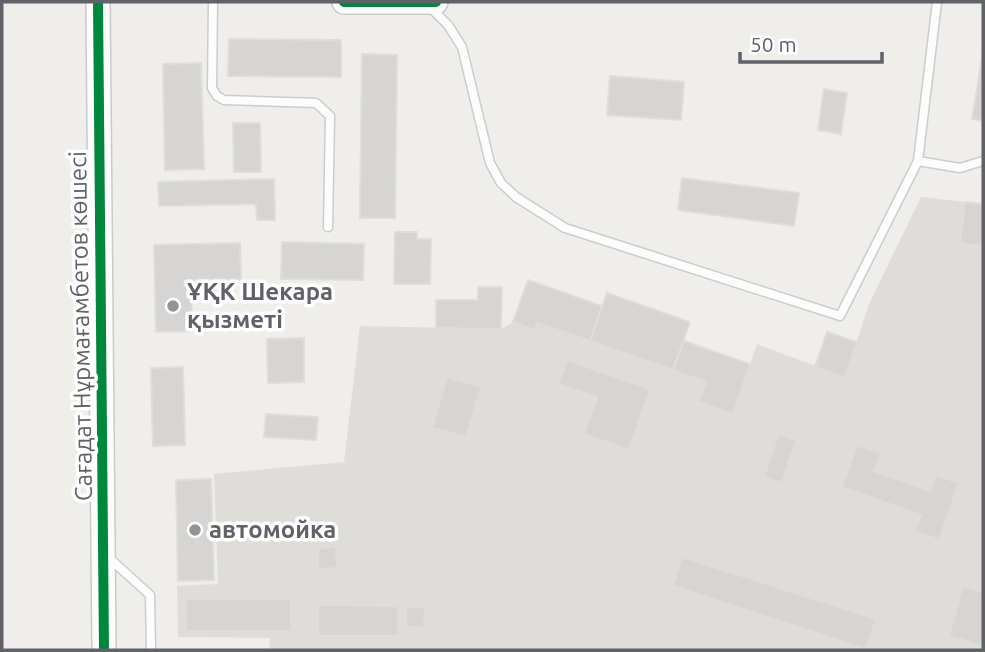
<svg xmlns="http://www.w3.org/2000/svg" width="985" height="652" viewBox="0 0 985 652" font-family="Ubuntu,sans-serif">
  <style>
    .industrial { fill: #dfddda }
    .building { fill: #d6d5d3; stroke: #deddd9; stroke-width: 2 }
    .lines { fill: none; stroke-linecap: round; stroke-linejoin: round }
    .lane-casing { stroke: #cbcccc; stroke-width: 11 }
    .secondary-casing { stroke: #cacacb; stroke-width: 26 }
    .lane { stroke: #fdfcfc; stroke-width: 8 }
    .secondary { stroke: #fdfcfc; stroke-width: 23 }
    .cycleway-casing { stroke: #fff; stroke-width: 15 }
    .cycleway { stroke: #00873e; stroke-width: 10 }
    .poi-dot { fill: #919496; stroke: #fff; stroke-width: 2.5 }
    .labels { text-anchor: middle; stroke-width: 7; stroke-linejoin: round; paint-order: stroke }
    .poi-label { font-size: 24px; font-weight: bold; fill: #5f6368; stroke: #fff; text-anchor: start }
    .street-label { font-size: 24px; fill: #5f6368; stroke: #fff }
  </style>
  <rect width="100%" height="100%" fill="#efeeea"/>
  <path class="industrial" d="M921 197 983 204V650H269L270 638 178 637 177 586 218 584 214 474 344 462 360 326 501 329 513 322 534 330 537 323 673 370 684 341 750 364 757 344 845 377 869 304Z"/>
  <path class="building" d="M229 39 341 40V77L228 76Z
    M983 52V121L972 119Z
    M362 54 397 55 395 218H360Z
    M201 63 204 169 165 170 163 64Z
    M610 76 684 82 681 120 607 115Z
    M824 89 847 93 841 134 818 130Z
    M233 123H260L261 172H234Z
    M682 178 799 193 794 226 678 210Z
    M274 179 275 220H257L256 204 159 206 158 182Z
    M965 202 983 204V246L960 243Z
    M395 232H417V239H431L430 284H394Z
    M282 242 364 244 363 280 281 279Z
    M240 243 241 279 191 280 192 331 156 332 154 245Z
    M528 280 602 306 590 341 537 323 535 330 513 322Z
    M478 287H502L501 329 436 328V300H478Z
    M607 293 690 322 673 370 590 341Z
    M827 332 857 342 845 377 815 367Z
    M304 338V382L268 383 267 339Z
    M684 341 750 364 733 414 698 402 706 382 673 370Z
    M567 360 650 389 629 450 584 434 597 397 559 384Z
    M183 367 185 445 153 446 151 368Z
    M447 377 481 387 466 437 432 428Z
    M266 414 318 417 316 440 264 437Z
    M778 434 796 440 782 483 764 477Z
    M857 445 881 453 874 471 930 491 936 475 959 483 939 540 915 531 921 515 842 487Z
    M211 479 214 580 178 581 176 480Z
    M336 547 337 568 318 569V548Z
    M682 557 876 619 866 649 673 586Z
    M963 586 983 592V646L949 636Z
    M186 599H291V631H186Z
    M318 605 398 606V636H318Z
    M406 607H425L424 627H406Z"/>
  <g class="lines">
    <defs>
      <path id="lane" d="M213 2 212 88 217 96 224 100 316 103 330 116 328 227
        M430 7 448 25 462 47 490 163 501 183 516 197 565 228 840 316 918 161 937 2
        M918 161 960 168 983 161
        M108 557 150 595 151 650"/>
      <path id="secondary" d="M98 2 104 650
        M344 2H436"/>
    </defs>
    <use href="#lane" class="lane-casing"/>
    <use href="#secondary" class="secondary-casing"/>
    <use href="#lane" class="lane"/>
    <use href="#secondary" class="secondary"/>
    <defs>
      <path id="cycleway" d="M98 2 104 650
        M344 2H436"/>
    </defs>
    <use href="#cycleway" class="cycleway-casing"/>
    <use href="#cycleway" class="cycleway"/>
  </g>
  <g class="poi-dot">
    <circle cx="173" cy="306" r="7"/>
    <circle cx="195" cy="530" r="7"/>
  </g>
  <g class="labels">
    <g class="poi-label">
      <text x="187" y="300">ҰҚК Шекара<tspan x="187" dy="28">қызметі</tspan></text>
      <text x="209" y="538">автомойка</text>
    </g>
    <g class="street-label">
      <text transform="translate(81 326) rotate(-91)" y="8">Сағадат Нұрмағамбетов көшесі</text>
    </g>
  </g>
  <rect width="985" height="652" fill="none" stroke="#5f6368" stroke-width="7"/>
  <path d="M740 52v10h142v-10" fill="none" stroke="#5f6368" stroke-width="3.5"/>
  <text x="750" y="52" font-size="21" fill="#5f6368" stroke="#ffffff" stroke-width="5" paint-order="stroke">50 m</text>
</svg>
